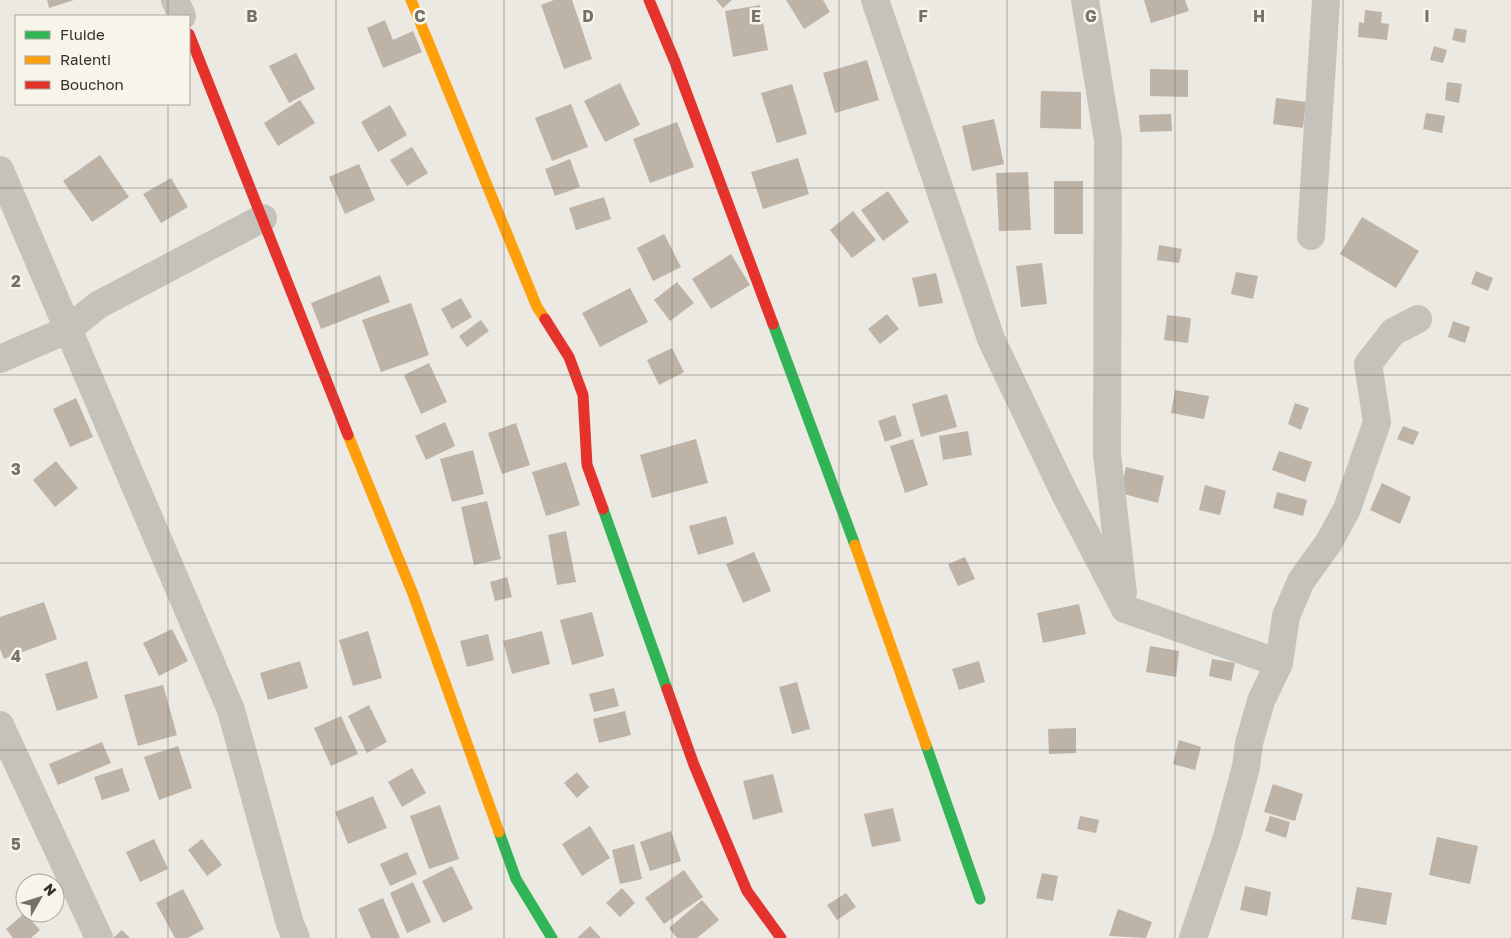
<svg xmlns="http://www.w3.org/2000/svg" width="1511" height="938" viewBox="0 0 1511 938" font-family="'Golos Text',sans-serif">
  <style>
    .building { fill: #bdb3a6 }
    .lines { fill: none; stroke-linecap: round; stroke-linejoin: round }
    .street { stroke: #c4c2bb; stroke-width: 28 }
    .fast { stroke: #30b455; stroke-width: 11 }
    .slow { stroke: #ff9f0a; stroke-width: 11 }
    .jam { stroke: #e5322d; stroke-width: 11 }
    .grid { fill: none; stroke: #75716a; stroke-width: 1; stroke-opacity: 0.55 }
    .grid-label { font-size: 16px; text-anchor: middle; font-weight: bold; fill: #75716a; stroke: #f7f5ea; stroke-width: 5; stroke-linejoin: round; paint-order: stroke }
  </style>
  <rect width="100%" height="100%" fill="#ebe9e2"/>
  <path class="building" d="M47 0H74L49 8Z
    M554 0H572L592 59 564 69 541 5Z
    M716 0H732L723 8Z
    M786 0H823L830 12 804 29Z
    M1144 0H1185L1189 11 1151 23Z
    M760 5 768 50 733 57 725 11Z
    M1365 10 1382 12 1381 23 1389 24 1387 40 1358 37 1359 22 1364 23Z
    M385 20 393 40 413 31 422 52 383 68 367 28Z
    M1455 28 1467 30 1465 43 1452 40Z
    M1434 46 1447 50 1443 63 1430 60Z
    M296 53 315 89 289 103 269 66Z
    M867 60 879 100 835 113 823 73Z
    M1150 69 1188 70V97L1150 96Z
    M1447 82 1462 84 1459 103 1445 100Z
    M620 83 640 125 605 142 584 101Z
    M792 84 807 134 777 143 761 93Z
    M1041 91 1081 92V129L1040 128Z
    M1276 98 1306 102 1303 128 1273 124Z
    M300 100 315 123 278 146 264 123Z
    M571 104 588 147 552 161 535 118Z
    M390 105 407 135 378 152 361 122Z
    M1426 113 1445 116 1442 133 1423 129Z
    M1171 114 1172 131 1140 132 1139 115Z
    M994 119 1004 164 972 171 962 126Z
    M677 122 694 167 650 183 633 139Z
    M412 147 428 173 407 186 390 160Z
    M100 155 129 197 92 222 63 181Z
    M798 158 809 194 763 209 751 172Z
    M570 159 580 187 555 196 545 169Z
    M359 164 375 200 345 214 329 177Z
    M1028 172 1031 230 999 231 996 173Z
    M171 178 188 207 161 223 143 194Z
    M1054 181H1083V234H1054Z
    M888 191 909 222 883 241 861 210Z
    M604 197 611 219 576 230 569 208Z
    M853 211 876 240 852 258 830 230Z
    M1362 217 1419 251 1396 288 1340 254Z
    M664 234 681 267 653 281 637 248Z
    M1159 245 1182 249 1179 263 1157 260Z
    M731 254 750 285 711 309 692 279Z
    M1042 263 1047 304 1021 307 1016 266Z
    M1476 271 1493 278 1488 291 1471 284Z
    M1236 272 1258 276 1253 299 1231 294Z
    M936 273 943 303 919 307 912 278Z
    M380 275 390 302 321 329 311 303Z
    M677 282 694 303 670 321 654 300Z
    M630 288 648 322 600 347 582 313Z
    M461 298 472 317 452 329 441 309Z
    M411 303 429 355 381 372 362 320Z
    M887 314 899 329 880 344 868 329Z
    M1167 315 1191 318 1188 343 1164 340Z
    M481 320 489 331 467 347 459 336Z
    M1453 321 1470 327 1465 343 1448 337Z
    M672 348 684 372 659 385 647 360Z
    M429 363 447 402 421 414 404 375Z
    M1175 390 1209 396 1204 419 1171 413Z
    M947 394 957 427 921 437 912 404Z
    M76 398 93 437 70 447 53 409Z
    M1295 403 1309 408 1301 430 1288 424Z
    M895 415 902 436 885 442 878 421Z
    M445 422 455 446 426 460 415 436Z
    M516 423 530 465 502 474 488 433Z
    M1403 426 1419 432 1413 445 1397 439Z
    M968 431 972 455 943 460 939 436Z
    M696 439 708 483 652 498 640 455Z
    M913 439 928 485 905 493 890 446Z
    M473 450 484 494 452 502 440 459Z
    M1279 451 1312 462 1305 482 1272 470Z
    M56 461 78 488 55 507 33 480Z
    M566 462 580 505 546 516 532 472Z
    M1126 467 1164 476 1158 503 1120 493Z
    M1382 483 1411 497 1400 524 1370 510Z
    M1205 485 1226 491 1220 515 1199 510Z
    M1277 492 1307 500 1303 516 1273 508Z
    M487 501 501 559 474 565 461 507Z
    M726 516 734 544 698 555 689 526Z
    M566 531 576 582 557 585 548 535Z
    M754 552 771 591 743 603 726 564Z
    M965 557 975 579 958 586 948 564Z
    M507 577 512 597 495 601 490 582Z
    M44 602 57 639 4 659 0 649V617Z
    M1079 604 1086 634 1043 643 1037 613Z
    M592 612 604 656 572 665 560 620Z
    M172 629 188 661 159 676 143 643Z
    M368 631 382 678 353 686 339 640Z
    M542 631 550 664 512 674 503 641Z
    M488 634 494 660 467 667 460 641Z
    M1150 646 1179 651 1176 677 1146 672Z
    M1212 659 1235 663 1231 681 1209 676Z
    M87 661 98 698 57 711 45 674Z
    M300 661 308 688 268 700 260 673Z
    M979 661 985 682 959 690 952 669Z
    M797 682 810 729 792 734 779 687Z
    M163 685 177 735 138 746 124 695Z
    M614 688 619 706 594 712 589 694Z
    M369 705 387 742 367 753 348 716Z
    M625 711 631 735 599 743 593 719Z
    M341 716 358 754 331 766 314 728Z
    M1076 728V753L1049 754 1048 729Z
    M1179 740 1201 747 1195 770 1173 764Z
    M102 742 111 763 58 785 49 764Z
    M178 746 192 788 159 800 144 757Z
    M122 768 130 791 102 800 94 777Z
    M412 768 426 793 402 807 388 782Z
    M577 772 589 787 577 798 564 783Z
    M773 774 783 812 753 820 743 781Z
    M1273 784 1303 794 1295 821 1264 812Z
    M373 796 387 828 348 844 335 812Z
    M440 805 459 859 429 869 410 816Z
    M893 808 901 841 872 847 864 814Z
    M1080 816 1099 820 1096 833 1077 829Z
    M1270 816 1290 822 1286 838 1265 831Z
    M590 826 610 858 582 876 562 844Z
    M671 831 681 861 650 871 640 842Z
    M1437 837 1478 846 1470 884 1429 875Z
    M154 839 168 869 140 882 126 852Z
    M202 839 222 865 207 876 188 850Z
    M634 844 642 879 620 884 612 850Z
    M407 852 417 874 390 886 380 864Z
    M452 866 473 909 443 923 422 881Z
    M684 870 703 897 664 924 645 898Z
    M1042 873 1058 876 1053 901 1036 898Z
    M413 882 431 922 407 933 390 893Z
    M1245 886 1271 892 1267 916 1240 910Z
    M1357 887 1392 893 1386 925 1351 919Z
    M622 888 635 903 620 917 606 903Z
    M183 889 204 929 188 938H175L156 903Z
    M846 893 856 907 837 920 827 905Z
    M383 898 400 938H371L358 909Z
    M702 900 719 920 697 938H677L669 928Z
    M1118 909 1152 922 1146 938 1109 936Z
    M25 913 40 930 31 938H13L6 929Z
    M590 926 601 938H577Z
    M122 930 130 938H113Z"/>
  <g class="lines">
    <path class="street" d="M175 0 182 16
      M875 0 991 339 1064 492 1125 609 1279 663
      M1085 0 1108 140 1107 454 1123 593
      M0 170 231 710 290 924 296 938
      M1311 236 1326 0
      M0 359 67 330 98 305 263 218
      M0 725 99 938
      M1193 938 1227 837 1246 767 1249 743 1261 701 1279 663 1286 616 1301 581 1329 542 1347 509 1377 422 1368 364 1393 332 1418 319"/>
    <path class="fast" d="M773 324 855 545
      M603 509 667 689
      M926 745 980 899
      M499 832 516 879 552 938"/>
    <path class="slow" d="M411 0 537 307 545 319
      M348 435 413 594 499 832
      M855 545 926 745"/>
    <path class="jam" d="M649 0 675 62 773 324
      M189 34 348 435
      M545 319 569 357 583 395 587 465 603 509
      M667 689 694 765 747 891 781 938"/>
  </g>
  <path class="grid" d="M168 0V16M336 0V938M504 0V938M672 0V938M839 0V938M1007 0V938M1175 0V938M1343 0V938M168 104V938M0 188H1511M0 375H1511M0 563H1511M0 750H1511"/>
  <g class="grid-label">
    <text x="252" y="22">B</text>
    <text x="420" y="22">C</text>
    <text x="588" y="22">D</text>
    <text x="756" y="22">E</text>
    <text x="923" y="22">F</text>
    <text x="1091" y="22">G</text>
    <text x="1259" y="22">H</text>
    <text x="1427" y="22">I</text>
    <text x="16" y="287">2</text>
    <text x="16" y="475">3</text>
    <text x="16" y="662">4</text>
    <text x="16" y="850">5</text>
  </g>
  <rect x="15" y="15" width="175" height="90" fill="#f7f5ea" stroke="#a9a69d"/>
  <rect x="25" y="31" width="25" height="8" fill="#30b455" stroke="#a9a69d"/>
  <text x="60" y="40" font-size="15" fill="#353029">Fluide</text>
  <rect x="25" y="56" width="25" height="8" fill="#ff9f0a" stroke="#a9a69d"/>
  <text x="60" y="65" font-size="15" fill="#353029">Ralenti</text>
  <rect x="25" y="81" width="25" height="8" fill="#e5322d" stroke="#a9a69d"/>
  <text x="60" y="90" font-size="15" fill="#353029">Bouchon</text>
  <g transform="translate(40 898) rotate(51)"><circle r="24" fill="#f7f5ea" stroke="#a9a69d"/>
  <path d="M0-4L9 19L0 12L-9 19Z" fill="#75716a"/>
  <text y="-8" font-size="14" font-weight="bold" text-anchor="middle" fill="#353029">N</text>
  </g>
</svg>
